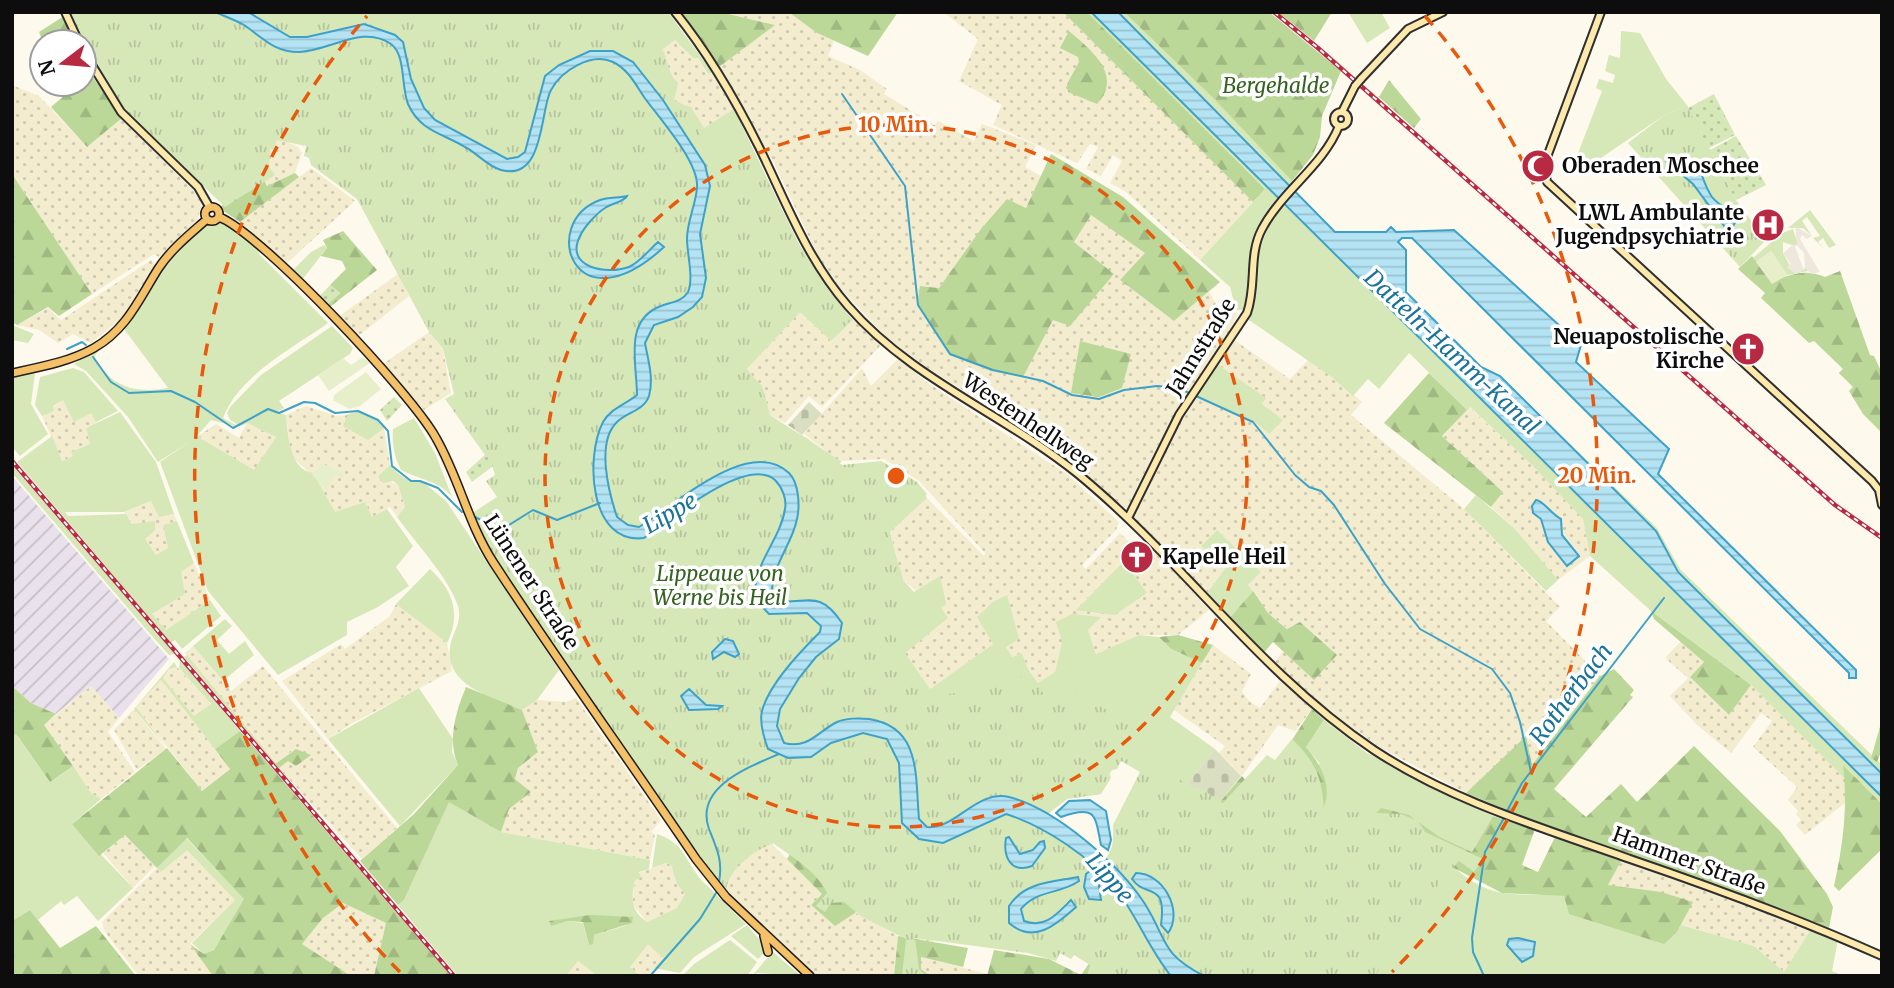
<svg xmlns="http://www.w3.org/2000/svg" width="1894" height="988" viewBox="0 0 1894 988" font-family="Merriweather,serif">
  <style>
    .industrial { fill: url(#industrial-furrows) }
    .farmland { fill: url(#farmland-dots) }
    .grass { fill: #d6e7b8; fill-rule: evenodd }
    .forest { fill: url(#forest-firs) }
    .cemetery { fill: url(#cemetery-stones) }
    .park { fill: url(#park-tufts) }
    .garden { fill: url(#garden-dots) }
    .pitch { fill: #e7efca }
    .plaza { fill: #eee7dd }
    .water { fill: url(#water-rules); stroke: #3ea1c8; stroke-width: 2 }
    .lines { fill: none; stroke-linecap: round; stroke-linejoin: round }
    .stream { stroke: #3ea1c8; stroke-width: 2 }
    .secondary-casing { stroke: #2f2f2f; stroke-width: 10 }
    .primary-casing { stroke: #1e1e1e; stroke-width: 10 }
    .secondary { stroke: #fce9ab; stroke-width: 6 }
    .primary { stroke: #f4c168; stroke-width: 7 }
    .rail-casing { stroke: #b82a42; stroke-width: 4.5 }
    .rail { stroke: #fff; stroke-width: 2; stroke-dasharray: 5; stroke-linecap: butt }
    .secondary-bridge-casing { stroke: #2f2f2f; stroke-width: 10; stroke-linecap: butt }
    .secondary-bridge { stroke: #fce9ab; stroke-width: 6 }
    .ring { fill: none; stroke: #e8590c; stroke-width: 3.5; stroke-dasharray: 12 9 }
    .labels { text-anchor: middle; stroke-width: 7; stroke-linejoin: round; paint-order: stroke }
    .park-label { font-size: 21px; font-style: italic; fill: #356220; stroke: #fff }
    .poi-label { font-size: 21px; font-weight: bold; fill: #0d0d0d; stroke: #fff; text-anchor: start }
    .street-label { font-size: 21px; fill: #0d0d0d; stroke: #fff }
    .water-label { font-size: 23px; font-style: italic; fill: #1b729a; stroke: #fff }
    .centre { fill: #e8590c; stroke: #fff; stroke-width: 3.5 }
    .ring-label { font-size: 21px; text-anchor: middle; font-weight: bold; fill: #e8590c; stroke: #fff; stroke-width: 7; stroke-linejoin: round; paint-order: stroke }
  </style>
  <defs>
    <pattern id="industrial-furrows" width="10" height="10" patternUnits="userSpaceOnUse" patternTransform="scale(1.75)"><rect width="10" height="10" fill="#e9e1eb"/><path d="M-1 1l2-2M0 10L10 0M9 11l2-2" fill="none" stroke="#c7c0c8"/></pattern>
    <pattern id="farmland-dots" width="8" height="8" patternUnits="userSpaceOnUse" patternTransform="scale(1.75)"><rect width="8" height="8" fill="#f3eccf"/><path d="M2 2h.1M6 6h.1" fill="none" stroke="#cfc9b1" stroke-width="1.8" stroke-linecap="round"/></pattern>
    <pattern id="forest-firs" width="22" height="20" patternUnits="userSpaceOnUse" patternTransform="scale(1.75)"><rect width="22" height="20" fill="#bcd898"/><path d="M5 1l3.5 6h-7zM16 11l3.5 6h-7z" fill="#a0b882"/></pattern>
    <pattern id="cemetery-stones" width="16" height="16" patternUnits="userSpaceOnUse" patternTransform="scale(1.75)"><rect width="16" height="16" fill="#d9dfc0"/><path d="M2 7V4a2 2 0 0 1 4 0v3zM10 15v-3a2 2 0 0 1 4 0v3z" fill="#b9bea4"/></pattern>
    <pattern id="park-tufts" width="24" height="20" patternUnits="userSpaceOnUse" patternTransform="scale(1.75)"><rect width="24" height="20" fill="#d6e7b8"/><path d="M3 7l-1-3M5 7V3M7 7l1-3M15 17l-1-3M17 17v-4M19 17l1-3" fill="none" stroke="#b6c59d"/></pattern>
    <pattern id="garden-dots" width="8" height="8" patternUnits="userSpaceOnUse" patternTransform="scale(1.75)"><rect width="8" height="8" fill="#d6e7b8"/><path d="M2 2h.1M6 6h.1" fill="none" stroke="#b6c59d" stroke-width="1.8" stroke-linecap="round"/></pattern>
    <pattern id="water-rules" width="6" height="5" patternUnits="userSpaceOnUse" patternTransform="scale(1.75)"><rect width="6" height="5" fill="#b4e4f4"/><path d="M0 2.5h6" fill="none" stroke="#9ac2d0"/></pattern>
  </defs>
  <rect width="100%" height="100%" fill="#fef9ed"/>
  <path class="industrial" d="M12 476 169 659 119 718 91 686 56 714 31 703 12 686Z"/>
  <path class="farmland" d="M720 12H792L817 33 834 41 828 56 860 70 887 89 884 94 935 125 938 121 974 141 982 124 1036 145 1025 167 1041 176 1026 208 989 221 939 288 921 286 980 366 1023 376 1053 319 1114 275 1074 242 1091 215 1146 253 1120 280 1174 321 1209 292 1224 317 1233 311 1237 315 1226 341 1171 421 1127 509 1024 428 927 368 887 338 839 287 819 258 774 163 719 67 774 25Z
    M943 12H1063L1253 202 1200 260 1126 192 1110 183 1122 161 1113 155 1101 176 1086 169 1098 147 1090 144 1077 163 993 125 1002 105 959 81 978 39Z
    M675 40 693 58H698L707 74 712 72 734 109 704 129 663 100 638 68Z
    M12 85 39 96 87 147 122 118 197 194 202 203 197 221 159 257 154 254 92 294 12 174Z
    M277 137 298 147 302 153 295 173 267 186 262 176 264 157Z
    M311 168 355 201 286 264 240 222Z
    M151 260 155 264 125 316 91 343 73 334 58 343 39 330 17 325 48 308 61 320Z
    M398 274 409 296 357 337 338 317Z
    M800 312 831 341 853 320 881 345 822 407 809 396 785 423 770 415 764 391 747 369Z
    M429 332 443 350 451 393 424 410 383 364Z
    M1233 339 1290 379 1308 360 1333 377 1362 402 1351 415 1464 509 1560 607 1546 621 1600 676 1531 766 1525 737 1466 793 1381 748 1316 702 1273 665 1283 651 1314 679 1288 629 1268 613 1248 585 1261 572 1217 530 1201 546 1229 563 1205 596 1130 515 1175 426 1194 397 1256 423 1269 434 1282 420 1262 404 1265 398 1217 364Z
    M898 359 928 383 1068 475 1119 522 1116 530 1082 565 1086 569 1120 533 1136 549 1077 609 1147 594 1131 571 1154 550 1209 610 1178 635H1139L1096 654 1088 630 1100 617 1062 642 1055 673 1038 683 1028 669 1022 653 1011 657 1006 646 1011 616 1006 596 994 601 985 612 986 630 993 644 930 689 904 653 948 618 902 579 890 531 927 498 983 555 986 554 919 481 884 459 838 461 804 434 862 368 871 386Z
    M63 400 91 413 97 423 86 428 90 444 72 452 73 456 62 461 42 416 54 411 53 407Z
    M306 406 337 416 356 414 384 428 390 465 378 476 398 485 405 507 397 517 390 507 372 517 365 502 335 513 314 477 291 456 286 415Z
    M1469 407 1530 463 1583 519 1590 556 1558 580 1516 530 1491 507 1503 492 1442 436Z
    M247 423 276 437 254 471 198 436 216 424 239 438Z
    M152 501 159 517 174 514 177 521 163 525 168 548 156 555 124 512Z
    M194 563 210 600 166 630 152 614 185 594 180 572Z
    M396 604 447 643 452 671 351 724 328 739 282 681 341 644 345 649 390 616Z
    M1681 641 1704 662 1690 677 1729 715 1751 685 1845 779 1846 802 1805 835 1796 825 1801 820 1796 814 1798 811 1788 800 1797 787 1753 747 1772 721 1761 713 1731 753 1696 724 1670 696 1688 678 1665 658Z
    M1213 645 1251 674 1242 691 1249 701 1260 708 1280 681 1312 709 1295 731 1278 725 1242 776 1219 753 1225 746 1174 710Z
    M193 646 231 691 263 666 397 828 362 859 279 768 295 749 276 763 185 653Z
    M177 667 211 704 198 716H194L163 678 169 669Z
    M161 680 230 768 202 791 136 707Z
    M91 686 119 718 108 732 135 772 101 799 91 793 44 725Z
    M576 698 661 820 651 832 655 834 650 860 501 832 509 809 531 792 515 779 518 768 538 752 522 710 537 700 566 702Z
    M134 709 166 749 137 770 114 730Z
    M713 799 954 891 933 942 911 938 777 838 772 844 822 894 811 905 835 925 854 912 898 936 894 976H817L723 887Z
    M125 835 155 866 133 888 103 853Z
    M187 849 235 900 190 944 212 973 209 976H139L105 932 102 922 157 868 161 872Z
    M1621 861 1702 888 1811 929 1784 972 1754 946 1681 925 1692 902 1607 885Z
    M666 863 671 865 677 884 685 894 677 908 647 922 632 904 635 880 639 873Z
    M343 903 386 923 374 976H351L301 944 323 918Z
    M648 943 663 958 648 976H640L630 967Z
    M921 957 988 974 987 976H930L921 969Z
    M578 961 597 976H566Z"/>
  <path class="grass" d="M647 12H668L712 72 708 74 698 58H693L675 40 642 65 612 44Z
    M1087 12H1091L1882 797V804L1844 766 1845 779 1751 685 1651 611 1590 556 1583 519 1530 463 1470 407 1467 410 1409 353 1379 389 1368 379 1353 396 1332 377 1246 318C1266 273 1244 248 1282 206L1277 201C1263 217 1252 233 1250 255 1248 273 1252 293 1242 310H1236L1230 287 1200 260 1265 189Z
    M1118 12H1124L1213 98 1297 186 1294 191Z
    M1348 12H1381L1390 28 1367 43Z
    M1621 31 1640 33 1666 79 1687 105 1663 116 1583 170 1575 161 1602 91 1596 88 1599 79 1613 83 1615 75 1605 71 1609 55 1620 58Z
    M663 100 691 107 704 128 734 109 797 241 829 291 853 320 831 341 800 312 747 369 764 391 770 415 842 462 838 464 918 483 927 498 890 532 902 579 914 592 940 576 946 604 941 608 948 618 905 653 930 689 993 644 977 617 994 601 1007 595 1019 639 1006 647 1012 657 1022 653 1028 669 1038 683 1055 672 1062 642 1056 622 1072 614 1101 617 1088 630 1096 654 1139 635 1159 637 1171 649 1202 663 1170 717 1215 749 1187 784 1218 804 1320 764 1306 747 1324 720 1367 753 1493 816 1472 852 1440 837 1409 815C1433 845 1461 887 1504 893 1523 896 1544 894 1564 896L1570 914 1677 932 1681 925 1754 946 1784 972 1811 929 1838 940 1832 971 1843 976H1204L1114 848 1113 825 1140 772 1118 759 1098 795 1068 796 1043 813 639 409Z
    M1810 210 1836 245 1829 248 1823 238 1818 242 1826 251 1813 238 1820 236 1807 217 1802 221 1812 236 1803 228H1788Z
    M221 222C236 226 253 242 260 255L328 323C293 348 239 375 223 418L239 427 211 420 197 436 254 470 276 437 247 423 241 426 230 420 227 413 230 407 261 375 332 326 353 348 350 354 279 401 284 408 276 412 286 415C288 437 290 470 313 473L335 512 365 502 372 517 387 509 413 546 396 567 409 586 378 607 347 622V635L278 675 208 591 160 462 191 441 158 462 128 417 86 371 74 364 98 350 94 358C111 387 136 394 168 388L124 329 173 255 206 226Z
    M1793 229 1798 244 1795 246 1783 242V253L1790 266 1804 270 1805 267 1808 271 1787 275 1771 251 1756 262 1753 258 1782 233Z
    M324 245 327 248 302 280 292 271 311 252Z
    M12 325 34 334 28 343 12 340Z
    M1217 364 1266 398 1262 404 1283 420 1269 434 1256 423 1194 397Z
    M73 368 84 372 118 411 96 422 91 413 74 422 63 400 53 406 54 411 42 416 35 405 40 377Z
    M35 373 31 404 48 434 20 456 12 447V378Z
    M1500 376 1657 528 1680 569 1882 765V774L1678 572 1656 531Z
    M120 412 156 462 174 514 159 517 151 501 124 512H65L68 516 126 514 132 524 155 521V530L145 539 156 555 168 548 163 525 177 521 194 563 181 572 185 594 152 614 166 630 210 600 221 616 182 649 175 640 171 643 17 462 52 436 62 461 73 456 71 452 90 444 86 428Z
    M358 412 378 421 384 428 368 440 343 426 348 414Z
    M414 418 435 453 452 497C438 480 420 480 401 470 394 456 392 445 393 429Z
    M12 465 175 654 169 655 151 635 12 473Z
    M390 465C401 476 407 483 423 482L446 501 559 670 537 700 522 710C493 698 440 685 451 642 455 629 462 621 458 606 449 578 414 541 397 517L405 507 398 485 393 481 383 483 378 476Z
    M1476 495 1516 530 1558 580 1546 591 1464 509Z
    M1217 530 1261 572 1248 585 1253 591 1228 620 1205 596 1229 563 1219 555 1215 557 1201 546Z
    M1124 561 1147 593 1115 615 1076 610Z
    M430 569C454 591 461 615 447 643L396 604Z
    M225 619 232 626 217 640 229 654 245 641 254 655 223 681 193 646Z
    M187 655 276 763 275 764 184 657Z
    M180 659 240 731 215 749 161 680 136 707 167 748 134 709 174 662 177 667 169 669 163 678 194 716 211 704 179 668Z
    M419 688 453 739 452 752 458 765 400 826 328 739Z
    M15 733 50 782 73 766 91 793 101 799 72 824 133 888 98 921 77 896 64 905 61 901 38 920 30 910 12 921V736Z
    M449 801 501 832 650 860 649 869 639 872 641 878 635 880C631 899 630 910 647 922L677 908 685 894 677 884 671 865 666 863 652 868 657 834C688 844 685 865 706 885 720 897 731 911 746 924L694 957 680 973 654 968 663 958 648 944 630 967 640 976H597L578 961 566 976H458L398 905 404 900ZM632 917 625 926 594 935 589 945 583 923 567 921Z
    M186 838 245 899 214 950 204 954 192 943 235 900 187 850 161 872 157 868Z
    M747 925 764 945V953L758 959 731 936Z
    M730 940 757 962 747 976H682L694 964Z
    M773 951 774 953 801 976 757 973 752 976Z"/>
  <path class="forest" d="M678 12H720L775 25 719 67Z
    M898 12 868 56 817 33 790 13Z
    M1063 12H1087L1265 189 1253 202Z
    M1124 12H1269L1341 71 1322 116 1320 137 1313 155 1292 181 1213 98Z
    M1278 12H1332L1314 41Z
    M64 16 77 42H43L39 32Z
    M1069 31C1090 49 1124 75 1097 104L1068 92 1067 84 1079 62 1078 57 1060 48Z
    M84 58 92 76 122 118 87 147 51 107 78 84H84Z
    M1389 80 1421 119 1414 128 1379 97Z
    M1051 154 1123 197 1220 282 1174 321 1120 280 1145 253 1091 215 1074 242 1114 274 1070 326 1053 320 1023 377 991 371 949 355 917 305 920 286 939 288 981 229 1007 199 1026 208Z
    M295 173 299 177 240 222 219 208 262 176 267 186Z
    M12 174 92 294 59 316 48 307 17 325 12 322Z
    M343 231 377 270 330 307 327 305 340 293 330 285 346 269 342 261 321 256 327 248 323 240Z
    M1752 256 1772 283C1790 273 1806 269 1825 277L1840 271 1870 355 1874 356 1882 373V433L1863 414 1849 391 1853 387 1839 373 1843 369 1814 341 1809 343 1761 298 1765 293 1738 269Z
    M1080 341 1131 354 1122 388 1099 397 1071 393Z
    M1429 373 1467 410 1442 436 1503 492 1491 507 1384 423Z
    M1253 591 1268 613 1287 629 1300 622 1337 655 1314 680 1273 642 1261 656 1228 620Z
    M1651 611 1751 685 1729 715 1690 677 1704 662 1654 619Z
    M1178 635 1213 645 1202 663 1171 649 1159 637Z
    M1614 669 1634 690 1630 695 1633 697 1554 789 1586 817 1621 784 1637 802 1694 746 1780 831 1827 894 1833 907 1829 928 1520 816 1466 793 1526 736 1532 765 1600 676Z
    M12 686 31 703 56 714 44 725 73 766 50 782 16 734 12 736Z
    M466 687 522 710 538 752 518 768 515 779 531 792 509 809 501 832 449 802 404 900 398 905 360 861 414 814 458 765C447 740 456 711 466 687Z
    M1312 709 1324 720 1306 747C1321 765 1335 788 1321 813 1317 822 1305 831 1298 838L1240 833 1220 813 1218 804 1242 776 1274 816 1310 809 1314 805 1311 794 1277 763Z
    M1882 720V750L1877 762 1871 758Z
    M240 731 451 976H374L386 923 343 903 323 918 302 944 351 976H213L190 944 204 954 214 950 244 899 187 838 157 868 125 835 99 856 72 824 167 748 202 791 230 769 215 749Z
    M296 749 311 755 296 766 288 761 279 768 275 764Z
    M1843 765 1882 804V849L1839 891 1834 886C1843 845 1848 807 1843 765Z
    M1381 808 1409 815 1440 837 1472 852 1493 816 1535 829 1522 865 1538 872 1555 837 1621 861 1608 885 1661 892 1693 902 1677 932 1664 944 1569 914 1564 896 1502 893 1375 827 1376 813Z
    M793 849 866 892 855 913 835 926 811 905 822 894 787 859Z
    M30 910 60 948 96 926 136 976H12V921Z
    M590 915H593L633 917 632 923 594 935 593 944 589 945 583 922 567 921 551 926 549 921Z
    M898 936 968 948 963 967 921 957V969L930 976H894Z
    M994 950 1049 959 1081 975 1090 962 1109 976H987Z"/>
  <path class="cemetery" d="M809 402 822 414 802 435 788 425Z
    M1215 749 1241 776 1218 804 1187 784Z"/>
  <path class="park" d="M73 12H648L629 32 635 40 651 39C670 47 665 73 678 83L674 100 690 108 717 177 755 156 809 264 851 320 831 340 801 311 746 369 762 386 770 418 807 438 842 465 881 461 917 482 927 494 889 531C894 567 921 589 887 619L903 654 928 689H933L940 696 954 693 964 700 1030 673 1048 701 1062 688 1132 722 1123 740 1142 759 1136 769 1121 761 1117 769 1109 771 1111 778 1101 794 1067 799 1048 814 1107 857 1112 847 1115 823 1147 758 1191 787 1202 789 1223 803 1267 755 1275 760 1292 739C1315 761 1323 779 1324 811L1401 814 1418 821 1425 832 1483 859 1474 872 1459 861 1383 949 1382 962 1376 976H1087L1090 965 1074 955 1071 959 1060 953 1056 961 1028 953 915 938 919 969 926 976H902L906 939 862 917 844 902 831 903 825 912 816 906 827 893C817 871 792 857 773 843 754 851 728 869 726 891 672 830 630 756 584 689 546 632 499 576 471 514L497 497 486 481 495 475 492 465 445 399 454 394 443 349 429 332 357 199 311 165 309 158 304 156 306 146 277 140 274 149H270L269 167 275 175 225 207 138 123C120 121 80 34 70 14Z
    M1687 105 1736 200 1766 240 1740 267 1628 143 1663 116Z"/>
  <path class="garden" d="M1714 94 1735 135 1709 148 1688 108Z
    M1736 136 1766 185 1736 200 1710 150Z
    M330 285 340 293 327 305 319 297Z
    M394 397 402 405 387 421 380 410Z
    M487 453 493 466 472 482 466 472Z"/>
  <path class="pitch" d="M1771 251 1787 275 1772 284 1756 262Z
    M363 357 370 363 329 391 318 375 343 358 351 365Z
    M366 372 381 389 360 406 349 409 333 400 334 395Z
    M322 463 345 474 343 478 335 475 327 491 312 475Z"/>
  <path class="plaza" d="M1795 226 1812 236 1807 239 1802 235 1800 239 1820 272 1811 274 1805 267 1804 253 1797 245Z
    M1794 244 1804 270 1796 274 1787 267 1791 264 1783 253Z"/>
  <path class="water" d="M215 12H248L290 37H307L364 24 395 35 403 42 411 79 424 108 435 120 507 159 518 157 525 152 545 76 559 65 590 51H613L633 62 663 100 705 165 710 186 700 234 706 278 702 297 693 307 678 317 654 325 645 343C648 360 654 378 649 396 644 411 626 412 616 423 596 444 609 493 617 517L628 525 639 527C675 506 748 435 789 473 799 483 800 506 797 519 792 545 771 566 772 594L781 602C812 601 822 593 842 623L839 639 816 657 799 678 780 709 777 726 784 743C809 749 817 732 837 722 845 718 860 718 869 719 922 727 915 777 919 819L927 827C955 830 977 789 1009 797 1056 809 1119 864 1145 904 1168 941 1160 953 1204 976H1171C1149 949 1137 916 1116 889 1091 857 1044 826 1006 814L943 843 919 839 902 823 899 763 887 739 863 733 831 743 811 757 788 758 768 749C764 738 759 723 762 711 769 684 801 651 820 632L821 626 807 613 769 614 756 600C750 566 780 542 785 509 787 499 782 487 775 480 747 455 669 520 644 538 589 545 585 457 603 422 610 409 626 404 637 395 637 364 623 320 661 306 671 302 682 302 688 292 694 278 687 254 687 239 687 221 696 205 697 187 699 162 659 118 644 97 636 85 628 69 613 62 591 52 561 71 551 90 540 109 545 182 501 170 487 166 477 153 465 147 442 133 420 131 408 104 401 87 406 55 391 44 363 24 330 51 299 52 274 52 263 38 244 25 235 20 224 16 215 12Z
    M1091 12H1118L1335 232H1386L1391 227 1396 232 1454 230 1581 345 1576 362 1669 449 1658 474 1856 670V678H1849V673L1412 238H1402L1398 242 1406 250V292L1481 367 1500 376 1656 531 1678 572 1882 774V797Z
    M1685 158 1698 165C1703 177 1705 187 1712 197 1720 207 1729 207 1736 221L1732 228 1725 227 1693 184 1667 162Z
    M627 196C624 202 612 203 605 208 597 213 584 227 580 236 564 268 607 275 629 267 640 262 649 250 658 242L664 247C574 330 538 223 600 200 608 197 619 198 627 196Z
    M1536 500C1544 501 1551 514 1561 519L1562 535 1579 556 1567 566 1548 542 1541 519 1533 513 1532 506Z
    M725 639 733 641 739 654 735 657 724 652 713 659 712 652Z
    M689 689 706 705 722 706 718 709 689 710 681 696Z
    M1090 800 1106 811 1111 840 1108 850 1101 845C1095 816 1097 804 1061 817L1056 813 1069 801Z
    M1009 837 1020 854 1033 850 1040 842 1044 841 1045 848 1032 866C1010 874 1003 856 1006 838Z
    M1090 871 1098 879 1101 900 1089 899 1084 887 1086 874Z
    M1136 873C1163 873 1184 911 1168 933L1161 925C1167 880 1146 899 1132 879Z
    M1078 877 1079 881C1061 894 1036 890 1021 909L1024 921C1045 929 1057 914 1071 900L1076 907C1057 924 1034 945 1009 923V906C1024 882 1053 882 1078 877Z
    M1518 938 1535 942 1533 956 1522 962 1507 945 1509 939Z"/>
  <g class="lines">
    <path class="stream" d="M842 94 905 186 918 305 950 354 993 370 1043 381 1072 395 1099 399 1124 390 1157 386 1179 388 1189 393
      M67 349 82 342 86 345
      M93 357 111 382 129 393 171 391 195 402 233 428 268 409 279 413 304 402 315 403 335 413 358 411 378 420 388 431 392 466 411 481H420L438 488 462 512
      M1196 396 1253 422 1295 475 1309 487 1321 491 1334 505 1385 584 1420 629 1492 669 1510 693 1520 722 1531 772
      M473 516 501 530 533 510 557 520 600 503
      M1507 811 1522 783 1664 598
      M719 882C723 861 717 849 709 829 694 787 749 767 779 754
      M650 976 700 919 716 893
      M1484 976 1473 952 1472 938 1485 852 1504 818"/>
    <defs>
      <path id="secondary" d="M65 12 79 42
        M675 12C709 54 735 99 759 147 786 202 807 259 848 306 911 379 1004 414 1078 474 1184 561 1258 672 1374 750 1451 801 1543 828 1630 859 1715 888 1799 919 1882 956
        M1601 12 1544 165 1547 182 1872 481 1879 490 1882 505
        M84 52 121 112 198 187 210 208
        M1361 79 1408 29 1443 12
        M1342 112 1355 86
        M1334 119a7 7 0 1 1 14 0a7 7 0 1 1-14 0Z
        M1128 518 1179 415 1247 313C1257 285 1248 255 1262 229 1282 191 1323 166 1339 126"/>
      <path id="primary" d="M205 214a7 7 0 1 1 14 0a7 7 0 1 1-14 0Z
        M219 217C260 232 413 395 436 438 459 478 468 523 493 562 559 663 629 760 696 859L726 897 810 976
        M12 373C40 367 69 362 94 348 127 329 139 299 158 269 171 249 189 235 207 219
        M764 936 768 952"/>
    </defs>
    <use href="#secondary" class="secondary-casing"/>
    <use href="#primary" class="primary-casing"/>
    <use href="#secondary" class="secondary"/>
    <use href="#primary" class="primary"/>
    <defs>
      <path id="rail" d="M1274 12 1318 48 1835 505 1882 538
        M12 461 454 976"/>
    </defs>
    <use href="#rail" class="rail-casing"/>
    <use href="#rail" class="rail"/>
    <defs>
      <path id="secondary-bridge" d="M1355 86 1361 79"/>
    </defs>
    <use href="#secondary-bridge" class="secondary-bridge-casing"/>
    <use href="#secondary-bridge" class="secondary-bridge"/>
  </g>
  <g class="ring">
    <circle cx="896" cy="476" r="351"/>
    <path d="M400 972A701 701 0 0 1 367 16M1425 16A701 701 0 0 1 1392 972"/>
  </g>
  <defs>
    <symbol id="mosque-disc" viewBox="-11 -11 22 22"><circle r="9.5" fill="#b82a42" stroke="#fff"/><path d="M3.5-4.9A6 6 0 1 0 3.5 4.9A5 5 0 1 1 3.5-4.9Z" fill="#fff"/></symbol>
    <symbol id="hospital-disc" viewBox="-11 -11 22 22"><circle r="9.5" fill="#b82a42" stroke="#fff"/><path d="M-5-5h3v3.5h4V-5h3V5h-3V1.5h-4V5h-3Z" fill="#fff"/></symbol>
    <symbol id="church-disc" viewBox="-11 -11 22 22"><circle r="9.5" fill="#b82a42" stroke="#fff"/><path d="M-1.2-6h2.4v3.5h3.3v2.4h-3.3V6h-2.4V-.1h-3.3v-2.4h3.3Z" fill="#fff"/></symbol>
  </defs>
  <g fill-rule="evenodd">
    <use href="#mosque-disc" x="1519" y="147" width="38" height="38"/>
    <use href="#hospital-disc" x="1749" y="206" width="38" height="38"/>
    <use href="#church-disc" x="1729" y="330" width="38" height="38"/>
    <use href="#church-disc" x="1118" y="538" width="38" height="38"/>
  </g>
  <g class="labels">
    <g class="park-label">
      <text x="1276" y="93">Bergehalde</text>
      <text x="720" y="581">Lippeaue von<tspan x="720" dy="24">Werne bis Heil</tspan></text>
    </g>
    <g class="poi-label">
      <text x="1562" y="173">Oberaden Moschee</text>
      <text x="1744" y="220" text-anchor="end">LWL Ambulante<tspan x="1744" dy="24">Jugendpsychiatrie</tspan></text>
      <text x="1724" y="344" text-anchor="end">Neuapostolische<tspan x="1724" dy="24">Kirche</tspan></text>
      <text x="1162" y="564">Kapelle Heil</text>
    </g>
    <g class="street-label">
      <text transform="translate(1201 347) rotate(-58)" y="7">Jahnstraße</text>
      <text transform="translate(1028 421) rotate(34)" y="7">Westenhellweg</text>
      <text transform="translate(531 582) rotate(57)" y="7">Lünener Straße</text>
      <text transform="translate(1689 861) rotate(20)" y="7">Hammer Straße</text>
    </g>
    <g class="water-label">
      <text transform="translate(1452 352) rotate(43)" y="8">Datteln-Hamm-Kanal</text>
      <text transform="translate(670 513) rotate(-30)" y="8">Lippe</text>
      <text transform="translate(1571 694) rotate(-53)" y="8">Rotherbach</text>
      <text transform="translate(1110 878) rotate(49)" y="8">Lippe</text>
    </g>
  </g>
  <circle cx="896" cy="476" r="10" class="centre"/>
  <g class="ring-label">
    <text x="896" y="132">10 Min.</text>
    <text x="1597" y="483">20 Min.</text>
  </g>
  <rect width="1894" height="988" fill="none" stroke="#0d0d0d" stroke-width="28"/>
  <g transform="translate(63 63) rotate(254)"><circle r="33" fill="#ffffff" stroke="#9e9e9e" stroke-width="2"/>
  <path d="M0-5L12 26L0 18L-12 26Z" fill="#b82a42"/>
  <text y="-10" font-size="19" font-weight="bold" text-anchor="middle" fill="#0d0d0d">N</text>
  </g>
</svg>
